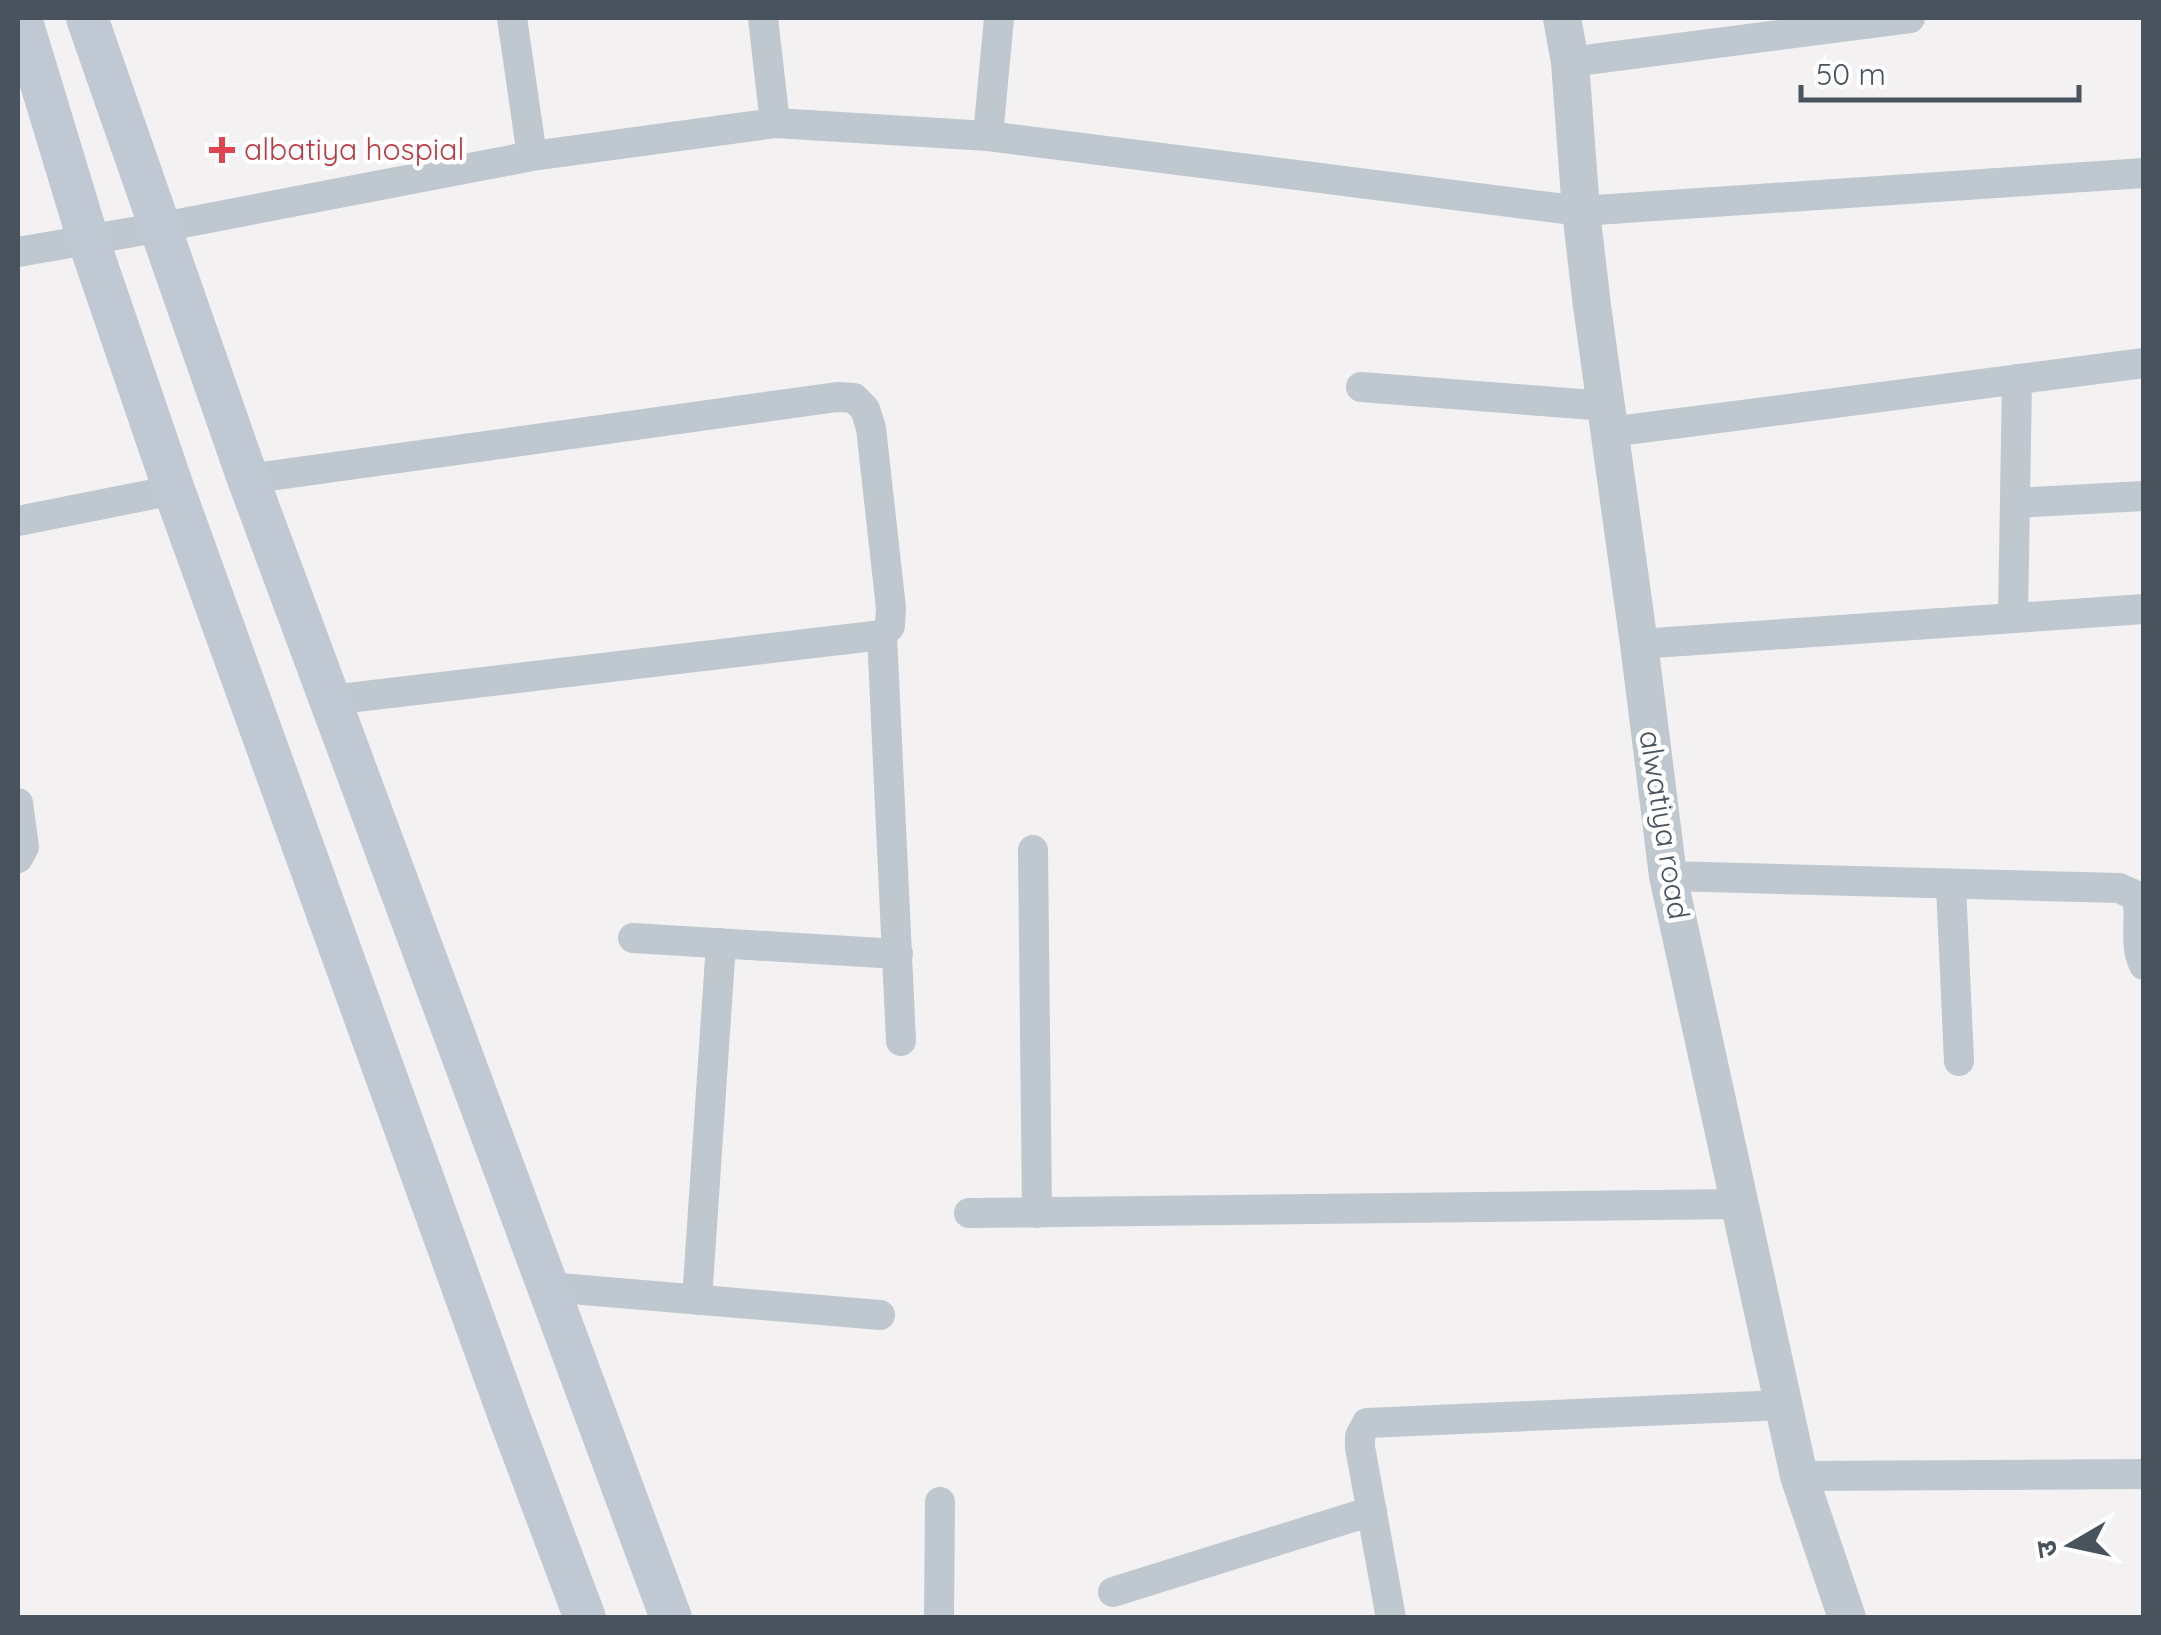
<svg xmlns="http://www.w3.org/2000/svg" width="2161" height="1635" viewBox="0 0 2161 1635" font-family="Quicksand,'Noto Sans Devanagari',sans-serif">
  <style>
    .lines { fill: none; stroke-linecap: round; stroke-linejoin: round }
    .minor { stroke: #bfc7cf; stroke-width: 30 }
    .tertiary { stroke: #bfc7cf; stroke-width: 38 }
    .secondary { stroke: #c0c8d3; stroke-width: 42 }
    .health-dot { fill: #e0444e; stroke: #fff; stroke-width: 4 }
    .labels { text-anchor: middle; stroke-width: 9; stroke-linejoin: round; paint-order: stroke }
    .health-label { font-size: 30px; fill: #be3a42; stroke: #fff; text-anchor: start }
    .street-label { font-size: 30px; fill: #49535e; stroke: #fff }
  </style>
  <rect width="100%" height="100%" fill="#f3f1f1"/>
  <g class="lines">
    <path class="minor" d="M512 18 532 156
      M763 18 775 123
      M1570 62 1910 18
      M988 136 999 18
      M18 252 162 227 532 156 775 123 988 136 1581 211 2144 173
      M1361 387 1606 406
      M1610 432 2144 363
      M248 479 837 397 854 398 865 409 871 428 891 608 890 626 882 635 331 700
      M2015 503 2144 496
      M18 521 174 490
      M2013 618 2017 379
      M882 635 901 1041
      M1639 644 2144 609
      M18 803 24 847 18 858
      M1033 850 1037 1213
      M1668 876 2119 888 2137 896C2142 919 2133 944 2144 965
      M1951 885 1959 1061
      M633 938 898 954
      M969 1213 1739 1204
      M548 1287 880 1315
      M697 1300 721 943
      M1799 1476 2144 1474
      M1113 1592 1372 1511
      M939 1618 940 1502
      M1391 1618 1360 1447V1436L1367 1423 1783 1405"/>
    <path class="tertiary" d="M1562 18 1570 62 1581 211 1592 306 1639 644 1668 876 1799 1476 1847 1618"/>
    <path class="secondary" d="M21 18 88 239 174 490 509 1416 585 1618
      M87 18 248 479 671 1618"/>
  </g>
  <path class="health-dot" d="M217 135h10v10h10v10h-10v10h-10v-10h-10v-10h10z"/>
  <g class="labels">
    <g class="health-label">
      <text x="244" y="160">albatiya hospial</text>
    </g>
    <g class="street-label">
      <text transform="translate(1664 825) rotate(81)" y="10">alwatiya road</text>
    </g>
  </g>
  <rect width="2161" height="1635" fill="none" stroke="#49535e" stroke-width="40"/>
  <g transform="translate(2071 1545) rotate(261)" stroke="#ffffff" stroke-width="8" paint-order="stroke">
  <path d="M0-8L18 38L0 25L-18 38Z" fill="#49535e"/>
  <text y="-15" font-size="28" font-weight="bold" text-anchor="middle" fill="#49535e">उ</text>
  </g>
  <path d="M1801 85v15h278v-15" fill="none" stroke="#49535e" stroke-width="5"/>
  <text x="1816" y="85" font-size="30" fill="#49535e" stroke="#ffffff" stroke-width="8" paint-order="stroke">50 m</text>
</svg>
